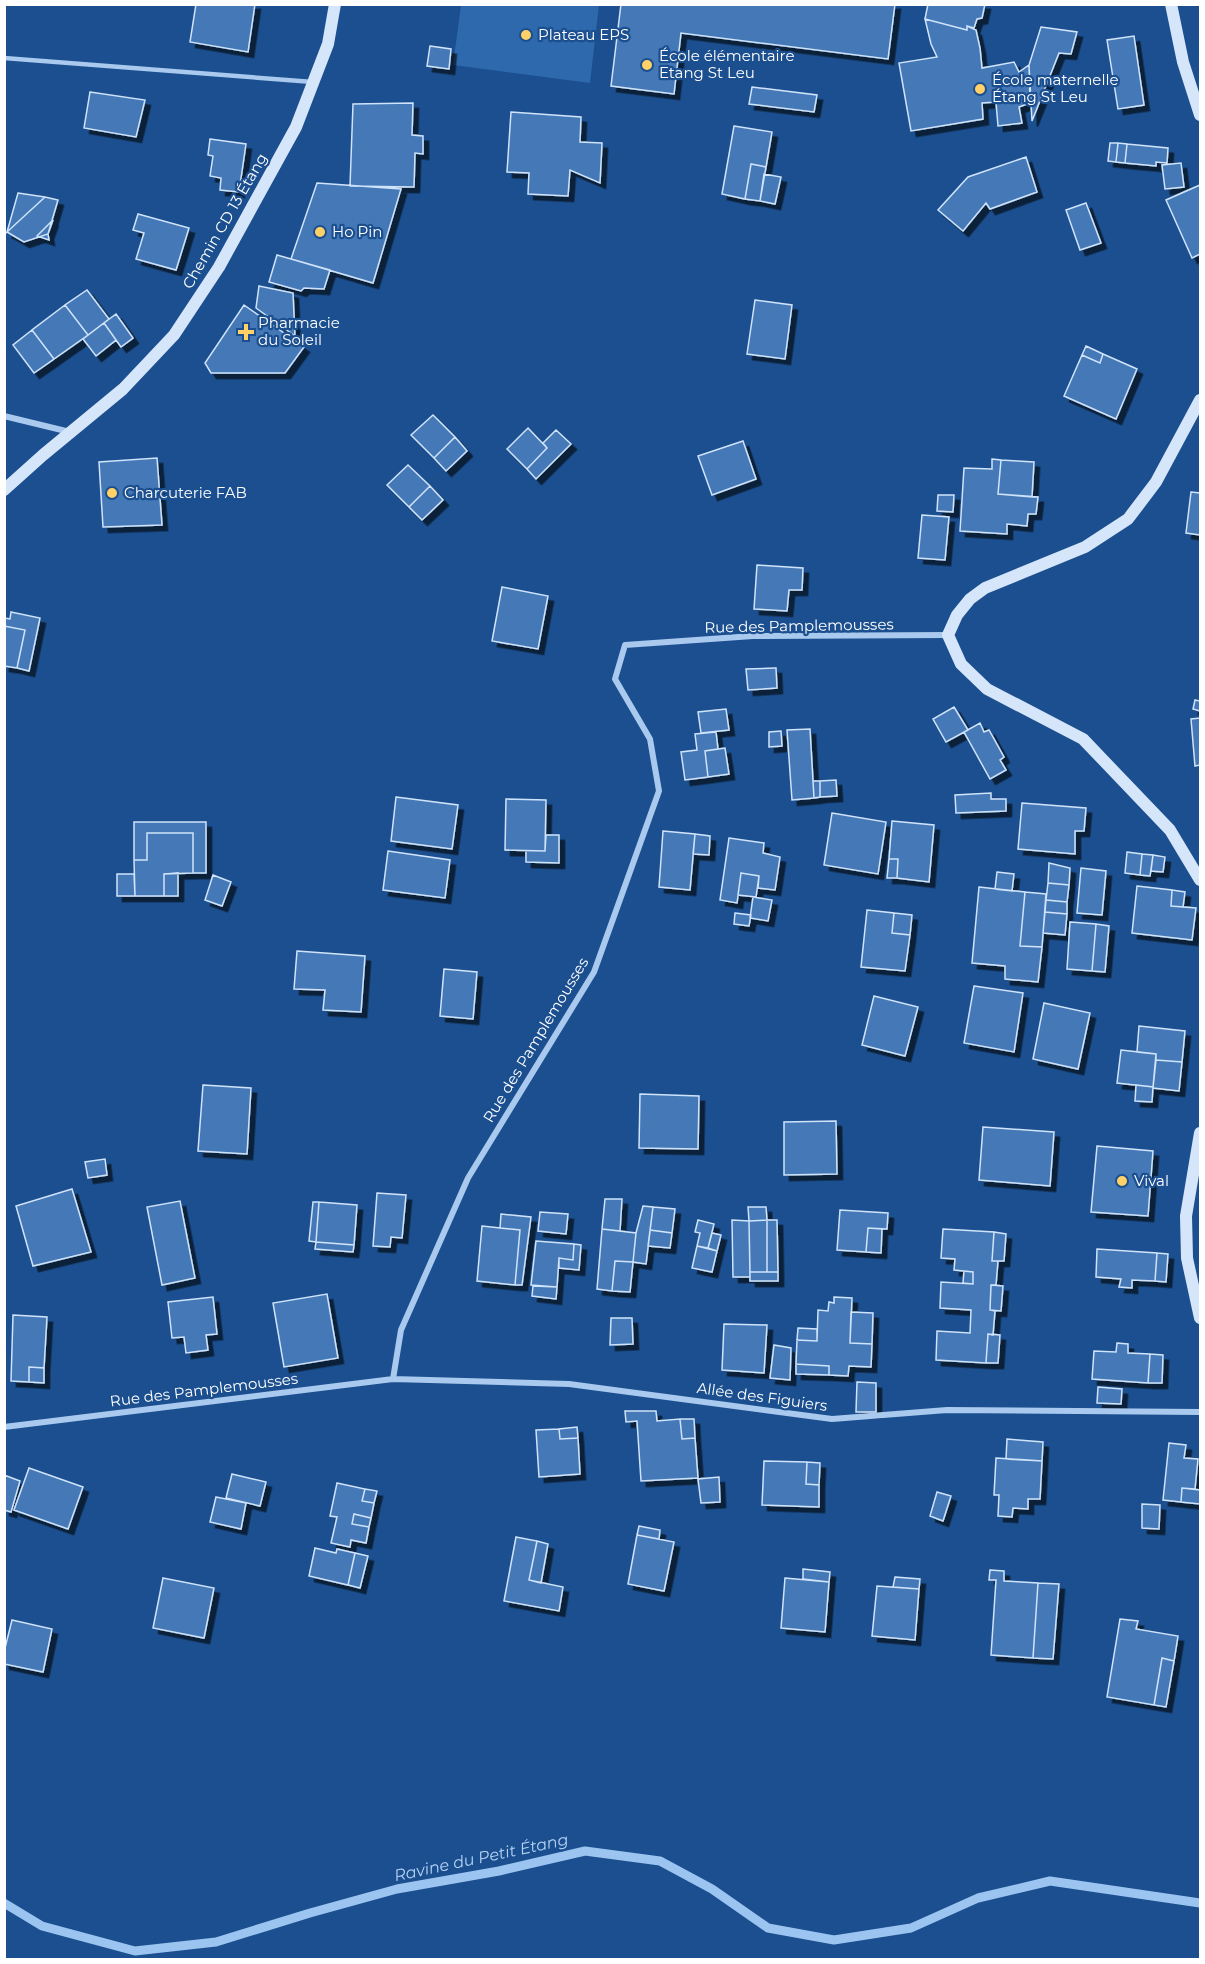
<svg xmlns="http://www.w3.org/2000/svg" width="1205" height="1964" viewBox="0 0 1205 1964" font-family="Montserrat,sans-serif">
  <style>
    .green { fill: #2e69ad }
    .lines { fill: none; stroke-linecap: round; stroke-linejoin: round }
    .stream { stroke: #9cc4f0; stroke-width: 9 }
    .building { fill: #4478b7; stroke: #cfe3fa; stroke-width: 1.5; filter: url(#shadow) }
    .lane { stroke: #a9c9ee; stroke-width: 4.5 }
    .street { stroke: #a9c9ee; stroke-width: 6 }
    .secondary { stroke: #d6e6fa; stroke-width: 12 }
    .poi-dot { fill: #ffd166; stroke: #1b4f8f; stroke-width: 2 }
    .labels { text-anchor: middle; stroke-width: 4.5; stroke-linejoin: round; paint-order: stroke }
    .poi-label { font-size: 15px; fill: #fff; stroke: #1b4f8f; text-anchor: start }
    .street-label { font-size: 15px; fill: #fff; stroke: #1b4f8f }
    .water-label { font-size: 16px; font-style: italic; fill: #b5d3f5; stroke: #1b4f8f }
  </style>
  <defs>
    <filter id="shadow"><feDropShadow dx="5.5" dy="5.5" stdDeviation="0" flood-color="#0009"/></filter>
  </defs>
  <rect width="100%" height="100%" fill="#1b4f8f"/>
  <path class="green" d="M461 5H599L590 83 453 65Z"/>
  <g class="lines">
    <path class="stream" d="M4 1903 42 1926 135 1951 216 1942 310 1913 397 1889 499 1871 585 1851 660 1861 712 1889 768 1928 834 1940 911 1928 978 1898 1050 1881 1200 1903"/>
  </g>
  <path class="building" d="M196 4H255L248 52 190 42Z
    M621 4H895L888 59 681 33 674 94 611 86Z
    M928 4H985L982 18 977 19 974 28 967 26V30L925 19Z
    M925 19 967 30V26L976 30 980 48 982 68 1014 62 1019 72 1029 65 1030 103 1019 107 1022 123 998 126 996 102 982 103 983 119 911 131 899 63 937 57 931 44Z
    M1041 27 1077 32 1071 54 1059 53 1032 121 1029 65Z
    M1134 36 1144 105 1118 109 1107 40Z
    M430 46 451 49 449 69 427 66Z
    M752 87 817 95 814 112 749 104Z
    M90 92 145 100 136 137 84 128Z
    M413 103 412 135 423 136V154L415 153 414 187 350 186 353 104Z
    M511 112 581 117 580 142 602 143 600 183 570 170 568 196 528 194 529 173 507 172Z
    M734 126 772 132 766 167 751 164 745 199 722 194Z
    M210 139 246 144 239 192 220 190 221 178 210 176 213 156 208 155Z
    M1110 143H1118L1116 162 1108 161Z
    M1118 143 1127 144 1125 163 1116 162Z
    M1127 144 1168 148 1167 163 1156 162V166L1125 163Z
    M1026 157 1037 192 990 209 986 203 963 231 938 210 968 177Z
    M1181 163 1184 187 1165 189 1162 165Z
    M751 164 766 167 760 201 745 199Z
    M764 174 781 177 775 204 760 201Z
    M317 183 401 189 373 283 291 259Z
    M1200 185V254L1192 258 1166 200Z
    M18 193 45 197 7 232Z
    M45 197 58 200 48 234 24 242 7 232Z
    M1086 203 1101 243 1080 250 1066 210Z
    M138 214 189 228 176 270 136 259 144 233 133 230Z
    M53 220 48 234 49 240 37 236Z
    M277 255 330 270 324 289 304 288 301 291 269 282Z
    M259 286 293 293 295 336 256 308Z
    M87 290 109 319 88 335 65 305Z
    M755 300 792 305 785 359 747 354Z
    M65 305 88 335 54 359 32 330Z
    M244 305 304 347 285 373H211L205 363Z
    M116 314 133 338 121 347 104 323Z
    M104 323 116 340 96 356 83 339Z
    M32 330 54 359 34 373 13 345Z
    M1086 346 1103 354 1100 363 1082 355Z
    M1103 354 1137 369 1116 419 1064 396 1082 355 1100 363Z
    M433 415 455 437 434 458 411 435Z
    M528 428 547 448 527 469 507 449Z
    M556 430 571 444 536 479 527 469 547 448 543 443Z
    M455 437 467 451 446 471 434 458Z
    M743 441 756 479 712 495 698 456Z
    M157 458 162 525 103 527 99 462Z
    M992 459 1001 460 998 494 1038 497 1036 514H1028L1027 526 1007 524V534L960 531 964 468 992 469Z
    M1001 460 1034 462 1032 497 998 494Z
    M408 465 430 486 409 507 387 485Z
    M430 486 443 500 422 520 409 507Z
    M1191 492 1200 493V535L1186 533Z
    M938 495H954L953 512 937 511Z
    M922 515 949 517 945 560 918 558Z
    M757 565 803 568 802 590H789L787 611 754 609Z
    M502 587 548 596 538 649 492 641Z
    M11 612 40 618 29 671 17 668 25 630 4 626V618L10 619Z
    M4 626 25 630 17 668 4 666Z
    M775 668H776L777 688 748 690 746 669Z
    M1195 700 1200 701V711L1193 709Z
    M954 707 968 730 946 742 933 719Z
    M726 709 729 730 701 733 698 712Z
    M1200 718V765L1195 766 1191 719Z
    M980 723 984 732 989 730 1004 757 1000 760 1006 770 990 779 964 732Z
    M810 729 814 798 792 800 787 730Z
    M781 731 782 746 769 747V732Z
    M716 732 718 749 705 751 708 777 685 780 681 752 697 750 695 734Z
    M725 748 729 774 708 777 705 751Z
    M836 780 837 796 820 797V781Z
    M813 781H820V797L814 798Z
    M991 793V799H1006V811L956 813 955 795Z
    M396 797 458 805 452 849 391 841Z
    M506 799 546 800 545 851 505 850Z
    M1022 803 1086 808 1084 831H1075V854L1018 849Z
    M832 813 886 822 878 874 824 865Z
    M892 821 934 825 929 882 897 878 898 859H889Z
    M134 822H206V873H193V833H147V860H134Z
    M663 831 695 834 690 890 659 887Z
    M147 833H193V873L164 874V896H135L134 860H147Z
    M695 834 710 836 709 855 693 854Z
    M546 835H559V863L526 862V851H545Z
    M729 838 764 843 763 853 780 857 775 890 758 888 759 876 741 873 737 903 720 900Z
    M388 851 450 860 445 898 383 890Z
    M1127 852 1142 854 1140 875 1125 873Z
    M1142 854 1153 855 1150 876 1140 875Z
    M1153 855 1165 857 1163 872 1151 871Z
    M889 859H898L897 878H887Z
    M1049 863 1070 868 1069 885 1048 883Z
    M1081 868 1106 871 1102 915 1077 913Z
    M997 872 1014 874 1012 891 995 889Z
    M178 873V896H164V874Z
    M741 873 759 876 756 897 738 895Z
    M117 874H134L135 896H117Z
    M213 875 231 882 222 906 205 900Z
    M1048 883 1069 885 1067 902 1046 900Z
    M1137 886 1172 890 1171 906 1196 908 1192 940 1132 933Z
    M979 887 1025 892 1020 946 1042 947 1038 982 1005 979V966L972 963Z
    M1172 890 1185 892 1183 907 1171 906Z
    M1025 892 1046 894 1042 947 1020 946Z
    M753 897 772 900 768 921 750 918Z
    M1046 900 1067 902V914L1045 912Z
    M867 910 894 913 892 933 910 935 905 971 861 967Z
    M1045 912 1067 914 1065 935 1043 933Z
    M735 913 751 915 749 926 734 924Z
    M894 913 912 915 910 935 892 933Z
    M1070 922 1096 924 1092 971 1067 969Z
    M1096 924 1109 926 1105 972 1092 971Z
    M297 951 365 956 361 1012 323 1010 325 990 294 989Z
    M444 969 477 972 473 1019 440 1016Z
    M974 986 1023 993 1014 1052 964 1043Z
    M874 996 918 1007 905 1056 862 1045Z
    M1044 1003 1090 1013 1078 1069 1033 1059Z
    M1139 1026 1185 1031 1182 1062 1156 1060V1054L1137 1052Z
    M1121 1050 1156 1054 1153 1087 1117 1083Z
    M1156 1060 1182 1062 1179 1091 1153 1088Z
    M203 1085 251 1088 247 1154 198 1151Z
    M1136 1085 1153 1087 1152 1102 1135 1101Z
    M640 1094 699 1096 698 1149 639 1148Z
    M836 1121 837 1174 784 1175V1122Z
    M983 1127 1054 1132 1050 1186 979 1180Z
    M1097 1146 1153 1151 1148 1216 1091 1212Z
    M105 1159 107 1175 88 1178 85 1162Z
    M72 1189 91 1252 33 1266 16 1206Z
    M377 1193 406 1195 402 1238 391 1237 390 1247 373 1246Z
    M605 1199H622L620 1231 602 1229Z
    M180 1201 195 1278 162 1285 147 1207Z
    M313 1202H319L316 1242 309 1241Z
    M319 1202 357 1205 354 1245 316 1242Z
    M643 1206 653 1207 646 1264 633 1262 636 1233Z
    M653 1207 675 1209 672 1233 650 1230Z
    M748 1207H766L767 1220 749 1221Z
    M840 1210 888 1213 887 1229 868 1228 866 1252 837 1250Z
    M540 1212 568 1214 566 1234 538 1231Z
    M501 1214 531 1217 522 1285H515L520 1230 500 1228Z
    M698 1220 714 1224 708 1248 697 1246 700 1233 695 1232Z
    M732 1220 749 1221 750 1277H733Z
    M767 1220V1272H750L749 1221Z
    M767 1220H777L778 1272H767Z
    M482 1226 520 1230 515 1285 477 1281Z
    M868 1228 882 1229 881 1253 866 1252Z
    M602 1229 636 1233 633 1262 615 1261 612 1291 597 1289Z
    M943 1229 994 1232 992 1261H998L996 1285H991L990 1310 995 1311 993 1335 988 1334 986 1363 936 1360 937 1331 970 1333 971 1310 940 1308 941 1282 973 1284V1272L954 1270 955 1259 941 1258Z
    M650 1230 672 1233 670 1248 648 1246Z
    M994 1232 1006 1234 1004 1261H992Z
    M712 1233 721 1235 717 1251 708 1248Z
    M536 1241 574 1244 573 1260 559 1258 557 1287 531 1285Z
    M316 1242 354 1245 353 1252 315 1249Z
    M574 1244 581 1245 579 1270 559 1268V1258L573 1260Z
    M697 1246 717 1251 712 1272 692 1268Z
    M1097 1249 1157 1253 1155 1281 1132 1280V1288L1119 1287 1121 1279 1096 1277Z
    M1157 1253 1168 1254 1166 1282 1155 1281Z
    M615 1261 633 1262 630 1292 612 1291Z
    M964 1271 973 1272V1284L963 1283Z
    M750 1272H778V1281H750Z
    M991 1285 1003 1286 1001 1311 990 1310Z
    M533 1286 557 1287 556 1299 532 1296Z
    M327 1294 338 1358 284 1367 273 1303Z
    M213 1297 217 1334 206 1335 208 1350 186 1353 184 1337 172 1338 168 1302Z
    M834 1297 852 1298 850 1343 872 1344 871 1367 849 1366 848 1376 829 1375V1366L796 1364 797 1340 817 1341 818 1310 828 1311 829 1302 834 1303Z
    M851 1312 873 1313 872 1344 850 1343Z
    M13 1315 47 1317 44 1368 29 1367V1382L11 1381Z
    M611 1318H632L633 1344 610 1345Z
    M724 1324 767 1325 764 1373 722 1370Z
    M798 1328 817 1329V1341L797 1340Z
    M988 1334 1000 1335 998 1363H986Z
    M1117 1343 1128 1344V1353L1150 1354 1148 1383 1092 1379 1094 1351 1116 1352Z
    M774 1345 791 1348 790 1380 770 1378Z
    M1150 1354 1163 1355 1162 1383H1148Z
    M796 1364 829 1366V1375L796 1374Z
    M29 1367 44 1368V1383L29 1382Z
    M857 1382 876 1383V1412H856Z
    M1098 1387 1122 1389 1121 1404 1097 1403Z
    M625 1411H656L657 1421 680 1419 682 1439 695 1438 698 1478 641 1481 637 1421 626 1422Z
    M680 1419H694L695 1438 682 1439Z
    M577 1427 578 1438 560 1439 559 1429Z
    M559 1429 560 1439 578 1438 580 1474 539 1477 536 1430Z
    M1007 1439 1043 1442 1042 1461 1006 1459Z
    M1169 1443 1186 1445 1184 1458 1198 1459 1195 1489 1182 1488 1181 1502 1163 1500Z
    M996 1458 1042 1461 1040 1499H1028V1509L1013 1508 1012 1517 998 1516 999 1495H994Z
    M764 1461 807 1462 806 1484 819 1485V1507L762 1505Z
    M807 1462 820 1463 819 1485 806 1484Z
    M29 1468 83 1487 68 1529 14 1510Z
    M232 1474 266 1482 260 1506 226 1498Z
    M4 1475 20 1481 11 1512 4 1510Z
    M719 1477 720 1502 701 1503 698 1479Z
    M337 1483 365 1489 362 1501 374 1503 371 1518 354 1514 352 1524 369 1527 366 1543 351 1540 350 1547 331 1543 337 1517 330 1516Z
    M1182 1488 1200 1490V1504L1181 1502Z
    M365 1489 377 1491 374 1503 362 1501Z
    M937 1492 951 1496 943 1521 930 1516Z
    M216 1497 246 1503 241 1529 210 1522Z
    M1142 1504 1160 1505 1159 1529 1142 1528Z
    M354 1514 371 1518 369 1527 352 1524Z
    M639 1526 660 1530 659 1539 637 1535Z
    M637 1535 674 1542 664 1591 628 1584Z
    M516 1537 537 1541 529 1580 563 1587 559 1611 504 1601Z
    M537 1541 548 1544 541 1583 529 1580Z
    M315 1548 336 1553 337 1549 355 1553 348 1585 309 1576Z
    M355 1553 368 1556 360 1588 348 1585Z
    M803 1569 830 1572 829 1582 803 1579Z
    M990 1570 1004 1571V1581L1038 1583 1033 1658 991 1655 996 1580H989Z
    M895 1577 920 1579 919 1589 893 1587Z
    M163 1578 214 1588 204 1638 153 1628Z
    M785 1578 829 1582 825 1632 781 1628Z
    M1038 1583 1059 1584 1053 1659 1033 1658Z
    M877 1586 919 1589 915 1640 872 1636Z
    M1120 1619 1138 1621 1136 1629 1178 1636 1174 1661 1162 1658 1154 1705 1107 1697Z
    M12 1620 52 1629 43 1672 4 1664V1652Z
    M1162 1658 1174 1661 1166 1707 1154 1705Z"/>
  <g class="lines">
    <path class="lane" d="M4 58 313 82"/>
    <path class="street" d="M4 416 70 432
      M393 1379 569 1384 832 1419 947 1410 1200 1412
      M4 1427 393 1379 401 1330 468 1178 594 972 659 791 650 739 615 679 625 645 753 636 948 635"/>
    <path class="secondary" d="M1171 4 1183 62 1200 115
      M1200 400 1156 482 1128 519 1085 547 985 588 970 599 957 615 948 635 961 664 987 689 1083 739 1170 830 1200 880
      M4 490 43 455 123 389 174 335 219 267 296 127 328 44 335 4
      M1200 1133 1186 1216 1187 1258 1200 1318"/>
  </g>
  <g class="poi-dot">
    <circle cx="526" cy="35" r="6"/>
    <circle cx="647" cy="65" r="6"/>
    <circle cx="980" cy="89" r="6"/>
    <circle cx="320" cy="232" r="6"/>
    <path d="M243 323h6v6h6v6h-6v6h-6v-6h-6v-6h6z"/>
    <circle cx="112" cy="493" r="6"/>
    <circle cx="1122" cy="1181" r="6"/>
  </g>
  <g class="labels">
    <g class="poi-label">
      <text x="538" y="40">Plateau EPS</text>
      <text x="659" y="61">École élémentaire<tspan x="659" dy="17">Etang St Leu</tspan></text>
      <text x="992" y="85">École maternelle<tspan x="992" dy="17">Étang St Leu</tspan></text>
      <text x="332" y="237">Ho Pin</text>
      <text x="258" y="328">Pharmacie<tspan x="258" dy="17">du Soleil</tspan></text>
      <text x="124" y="498">Charcuterie FAB</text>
      <text x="1134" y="1186">Vival</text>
    </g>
    <g class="street-label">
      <text transform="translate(225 221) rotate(-60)" y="5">Chemin CD 13 Étang</text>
      <text transform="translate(799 626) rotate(-1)" y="5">Rue des Pamplemousses</text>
      <text transform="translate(536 1040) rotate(-59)" y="5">Rue des Pamplemousses</text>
      <text transform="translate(204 1390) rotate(-7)" y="5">Rue des Pamplemousses</text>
      <text transform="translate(762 1397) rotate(8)" y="5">Allée des Figuiers</text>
    </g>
    <g class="water-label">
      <text transform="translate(481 1857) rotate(-12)" y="6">Ravine du Petit Étang</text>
    </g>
  </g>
  <rect width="1205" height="1964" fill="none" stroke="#ffffff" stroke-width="12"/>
</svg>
